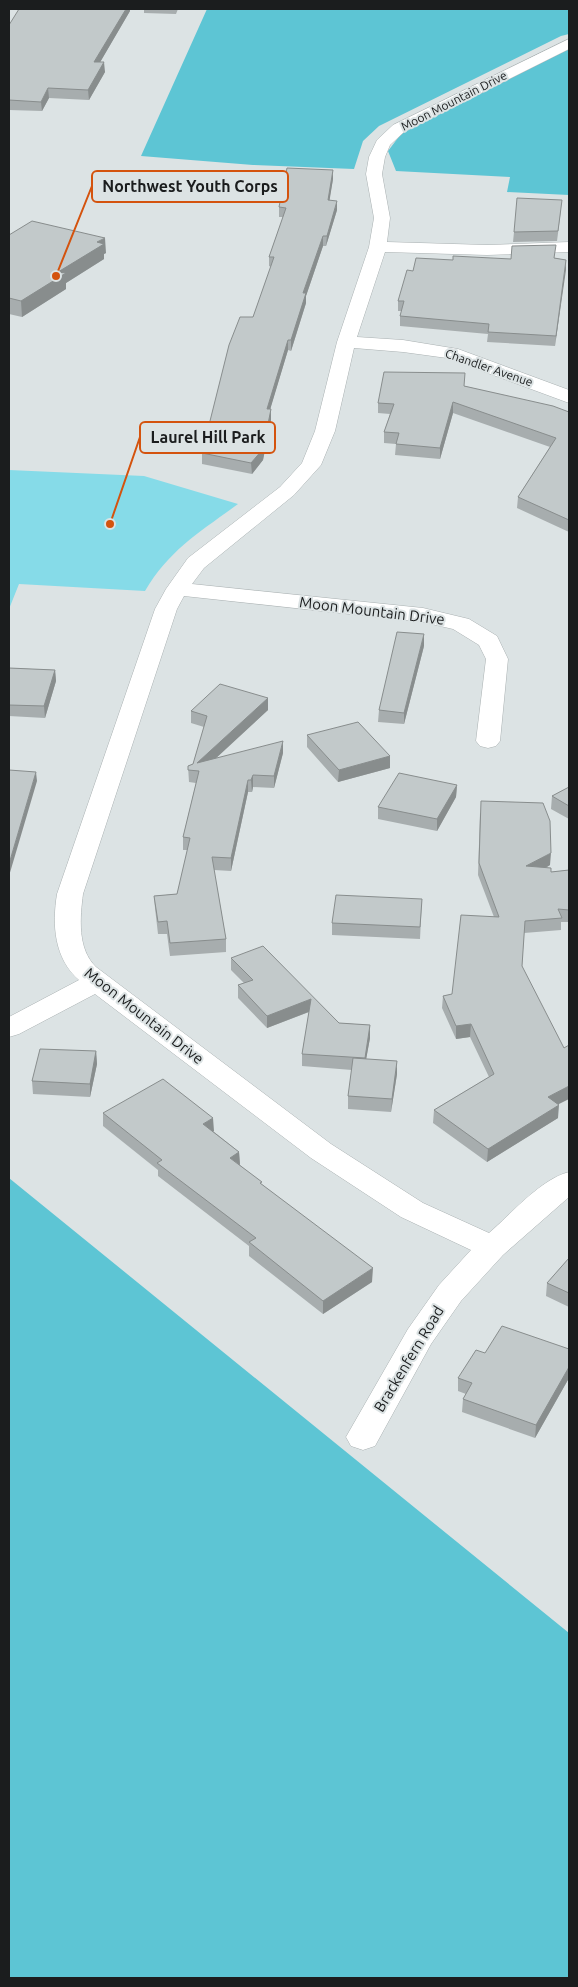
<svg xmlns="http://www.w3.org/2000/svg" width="578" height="1987" viewBox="0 0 578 1987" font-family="Ubuntu,sans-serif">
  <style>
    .green { fill: #86dbe8 }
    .forest { fill: #5dc5d4 }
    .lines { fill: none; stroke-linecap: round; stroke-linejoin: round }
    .minor-casing { stroke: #aab1b2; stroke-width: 1 }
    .minor { fill: #fff; fill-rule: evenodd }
    .wall { fill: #a7adae }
    .shaded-wall { fill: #888d8d }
    .building { fill: #c2c9ca; stroke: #888d8d }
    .labels { text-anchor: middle; stroke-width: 4; stroke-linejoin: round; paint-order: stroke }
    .far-street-label { font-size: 12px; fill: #1b1d1e; stroke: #dce3e4 }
    .street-label { font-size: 15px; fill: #1b1d1e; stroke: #dce3e4 }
    .leader { fill: none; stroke: #d4530e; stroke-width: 2 }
    .callout-dot { fill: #d4530e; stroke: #dce3e4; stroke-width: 2 }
    .callout { fill: #dce3e4; stroke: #d4530e; stroke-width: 2 }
    .callout-label { font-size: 16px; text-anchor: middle; font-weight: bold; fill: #1b1d1e }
  </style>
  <rect width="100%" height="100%" fill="#dce3e4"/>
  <path class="green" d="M9 470 144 476 238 504C200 532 169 550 145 591L19 584 9 609Z"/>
  <path class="forest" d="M207 9H569V34L561 36 379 126 363 141 354 169 253 165 141 156Z
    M569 49V195L507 192 510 177 396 171 388 151 401 134Z
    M9 1178 569 1633V1978H9Z"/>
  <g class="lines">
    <defs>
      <path id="minor" d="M569 39V49L405 131 390 145 385 157 382 174 390 218 387 242 487 245 569 242V252L487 255 385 252 357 337 403 340 458 349 569 390V403L447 358 403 352 354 348 335 431 321 465 294 495 204 568 192 584 423 608 469 619 497 636 508 659 500 741 496 746 488 748 480 746 476 741 486 659 479 645 453 629 423 622 184 596 177 609 83 894C80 917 77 949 96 967L331 1144 423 1203 489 1233C511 1214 541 1179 569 1172V1197L503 1255 461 1301 431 1344 375 1446 363 1450 351 1446 346 1437 408 1329 439 1285 471 1250 401 1217 311 1158 95 994 19 1034 9 1037V1017L79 980C54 958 52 925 57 894L155 609 166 589 188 558 280 487 302 463 315 431 337 342 369 247 374 218 366 174 369 157 377 140 393 125Z"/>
    </defs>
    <use href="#minor" class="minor-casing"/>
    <use href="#minor" class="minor"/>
  </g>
  <path class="wall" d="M144 9H178L176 14 144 13Z
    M130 11 100 62 105 72 89 100 49 98 42 111 9 110V25Z
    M333 179 329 201 337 210 326 246H323L306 296V303L291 351 288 350 270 409H271V420L263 460 252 474 202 464V453L253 317 271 267 269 266V257L283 217H279V207Z
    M561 210 557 241 513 242 514 232Z
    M9 235 106 253 104 254V259L66 283V289L22 317 9 314Z
    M555 258 566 260 555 346 487 342 488 334 400 326V316L402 311H398V301L413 271 453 260Z
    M465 386 569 412V532L517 508 518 497 550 447 453 413 440 459 395 455 396 444 384 443V432L390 414 378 413V403Z
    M424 646 404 724 378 722 379 710Z
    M9 668 55 670 56 681 45 718 9 716Z
    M268 698V710L215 758 283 753 274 788 253 787 252 792H248L231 871 214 870 226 939V952L170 956 167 934H158L155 908 154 896 177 894 188 850H183V837L196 783 189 782 188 766 193 764 204 727 191 723V711Z
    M307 735 390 756V768L338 782 307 747Z
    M457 785 456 797 437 831 378 819V807Z
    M569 787V819L551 809 552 796Z
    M480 813 550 865 546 868 551 872 569 870V922H561V930L524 933 522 966 558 1104V1118L487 1162 433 1123 434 1110 489 1077 470 1037 456 1039 442 1008 443 996 452 994 494 917 478 875Z
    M422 899 420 939 332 935V923Z
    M231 958 339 1023 370 1025V1038L366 1059 397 1074 391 1112 348 1109V1096L352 1070 302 1066V1054L309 1012 267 1028 238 998V985L244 983 231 970Z
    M96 1051 97 1064 90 1097 33 1094 32 1081Z
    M103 1113 214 1131H213L239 1152 240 1165 372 1282 323 1314 249 1256V1246L158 1176V1170L103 1126Z
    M569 1258V1307L546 1296 547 1283Z
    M569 1349V1378L535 1438 462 1412 463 1399 466 1394 458 1391V1378L485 1353Z"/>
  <path class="shaded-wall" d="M126 9H130V11L95 71 94 62Z
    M104 62 105 72 89 100 88 90Z
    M48 88 49 98 42 111 41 102Z
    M333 170V179L328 210V200Z
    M337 201V210L326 246 327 236Z
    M323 236V246L306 296V303L291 351V340L303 293Z
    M105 238 106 253 104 254V259L66 283V289L22 317 21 301 97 242Z
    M566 260V270L555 346 556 336Z
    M288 340V350L267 420V409Z
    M453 402V413L440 459V448Z
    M271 409V420L263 460 252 474 251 463Z
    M424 634V646L404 724V713Z
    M55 670 56 681 45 718 44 706Z
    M268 698V710L199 774 197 763Z
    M283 741V753L274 788V776Z
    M390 756V768L338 782 339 770Z
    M36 772 37 781 9 876V864Z
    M253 775V787L252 792 251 780Z
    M248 780V792L231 871V858Z
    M457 785 456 797 437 831V819Z
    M551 853 550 865 525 879 526 866Z
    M311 999V1011L267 1028V1016Z
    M471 1024 470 1037 456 1039V1026Z
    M370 1025V1038L364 1071 365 1058Z
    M96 1051 97 1064 90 1097V1084Z
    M397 1061V1074L391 1112 392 1099Z
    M569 1086V1099L547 1110 548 1097Z
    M559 1105 558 1118 487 1162 488 1149Z
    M213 1118 214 1131 203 1137V1124Z
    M239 1152 240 1165 230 1158Z
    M373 1268 372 1282 323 1314V1301Z
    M569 1367V1378L535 1438 536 1425Z"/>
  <path class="building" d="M19 9H126L94 62H104L88 90 48 88 41 102 9 100V25Z
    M287 168 333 170 328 200 337 201 327 236H323L303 293H306L291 340H288L267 409H271L263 449 251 463 202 453 229 345 240 317H253L274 257H269L286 208 279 207Z
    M517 198 562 200 558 231 514 232Z
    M32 221 105 238 97 242 104 244 58 272 66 273 21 301 9 298V235Z
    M556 245 554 258 566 260 556 336 488 332 489 324 400 316 404 301H398L407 270 413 271 416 258 453 260V256L511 259 512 246Z
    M384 372 465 373 464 386 553 406 569 412V520L518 497 556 438 453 402 440 448 396 444 399 433 384 432 394 404 378 403Z
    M397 632 424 634 404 713 379 710Z
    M9 668 55 670 44 706 9 705Z
    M220 684 268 698 197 763 283 741 274 776 253 775 251 780H248L231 858 212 857 226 939 170 943 167 921 158 922 154 896 177 894 190 838 183 837 199 771 188 770V766L193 764 207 716 191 711Z
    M358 722 390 756 339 770 307 735Z
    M9 770 36 772 9 864Z
    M399 773 457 785 437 819 378 807Z
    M569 787V806L552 796Z
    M481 801 543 803 550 821 551 853 526 866 551 868V872L569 870V910L558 909 562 918 525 921 522 966 564 1048 569 1045V1086L548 1097 559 1105 488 1149 434 1110 494 1074 471 1024 456 1026 443 996 452 994 461 915 499 917 479 863Z
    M336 895 422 899 420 927 332 923Z
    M263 946 339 1023 370 1025 365 1058 302 1054 311 999 267 1016 238 985 253 980 231 958Z
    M40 1049 96 1051 90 1084 32 1081Z
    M353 1058 397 1061 392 1099 348 1096Z
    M163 1079 213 1118 203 1124 239 1152 230 1158 262 1182 260 1183 373 1268 323 1301 249 1242 256 1238 157 1163 162 1160 103 1113Z
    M569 1258V1293L547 1283Z
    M502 1326 569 1349V1367L536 1425 463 1399 472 1383 458 1378 476 1350 485 1353Z"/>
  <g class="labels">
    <g class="far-street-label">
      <text transform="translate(454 101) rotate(-27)" y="4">Moon Mountain Drive</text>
      <text transform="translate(489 368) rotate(19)" y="4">Chandler Avenue</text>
    </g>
    <g class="street-label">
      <text transform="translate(372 611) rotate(7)" y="5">Moon Mountain Drive</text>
      <text transform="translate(144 1016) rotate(38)" y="5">Moon Mountain Drive</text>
      <text transform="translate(409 1359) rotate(-59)" y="5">Brackenfern Road</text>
    </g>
  </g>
  <path class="leader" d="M56 276L92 186M110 524L140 437"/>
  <g class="callout-dot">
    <circle cx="56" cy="276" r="5"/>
    <circle cx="110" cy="524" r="5"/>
  </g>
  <g class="callout">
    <rect x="92" y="171" width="196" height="31" rx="5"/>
    <rect x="140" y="422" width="135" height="31" rx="5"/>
  </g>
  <g class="callout-label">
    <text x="190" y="192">Northwest Youth Corps</text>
    <text x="208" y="443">Laurel Hill Park</text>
  </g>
  <rect width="578" height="1987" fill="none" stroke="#1b1d1e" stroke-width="20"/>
</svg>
